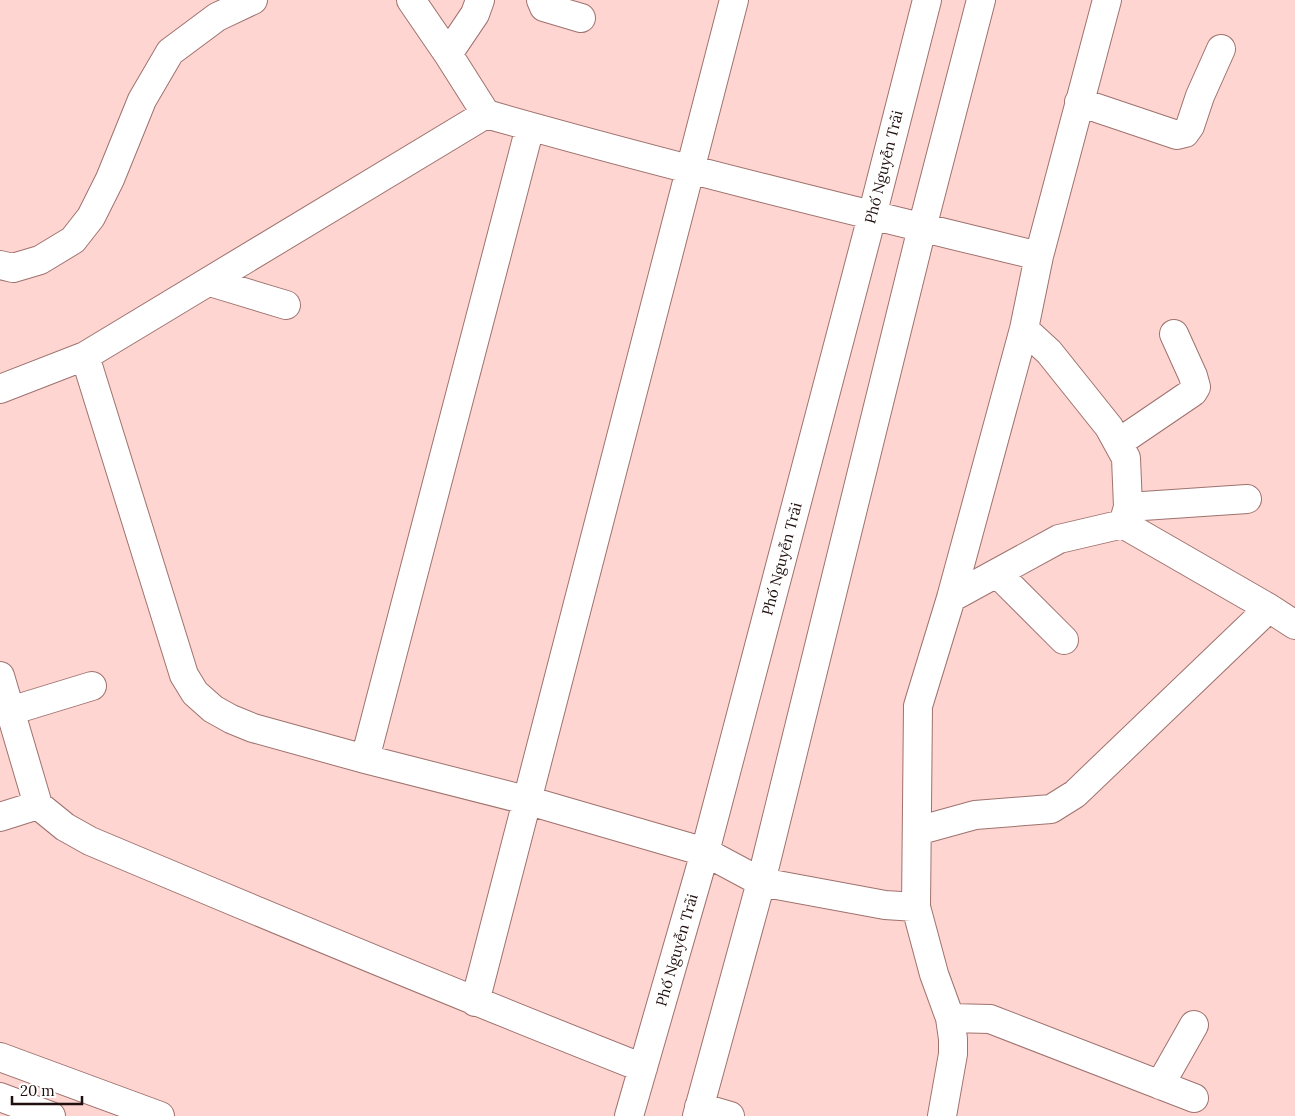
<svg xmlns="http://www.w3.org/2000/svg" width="1295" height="1116" viewBox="0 0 1295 1116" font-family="Lora,serif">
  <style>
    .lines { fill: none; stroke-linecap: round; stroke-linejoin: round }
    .minor-casing { stroke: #9f726e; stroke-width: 30 }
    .highway-casing { stroke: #9f726e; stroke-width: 30 }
    .minor { stroke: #fff; stroke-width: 28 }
    .highway { stroke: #fff; stroke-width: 28 }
    .labels { text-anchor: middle; stroke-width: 4; stroke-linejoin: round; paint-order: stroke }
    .street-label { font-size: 15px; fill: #200f0e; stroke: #fff }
  </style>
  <rect width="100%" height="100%" fill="#fed5d1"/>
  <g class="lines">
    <defs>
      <path id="minor" d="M411 0 448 54 486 114
        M541 0 544 7 581 18
        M448 54 475 14 480 0
        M1079 102 1177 135 1185 133 1190 126 1200 96 1221 49
        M0 265 13 268 40 260 73 240 91 217 110 179 142 100 170 52 217 17 253 0
        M210 282 286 305
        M1024 329 1049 352 1109 427 1126 458 1128 507 1123 524
        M85 356 184 675 195 693 213 709 231 719 253 728 365 759 526 800 705 852 761 882 885 905 916 907
        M0 389 85 356 486 114C669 166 854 211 1039 256
        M1118 443 1193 392 1196 387 1193 376 1174 334
        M1128 507 1247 499
        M997 573 1064 640
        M951 598 1059 539 1123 524 1269 608 1295 625
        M0 676 38 805 65 827 90 841C273 918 457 995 643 1068
        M10 711 92 686
        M365 759 530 127
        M0 817 38 805
        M917 831 975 815 1051 809 1075 794 1269 608
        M475 1002 734 0
        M950 1018 990 1019 1194 1098
        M1160 1085 1194 1025
        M699 1107 730 1116
        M629 1116 705 852 872 216 927 0
        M697 1116 761 882 922 228 981 0
        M942 1116 953 1054V1039L950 1018 934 974 916 907 918 706 951 598 1024 329 1039 256 1107 0"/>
      <path id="highway" d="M0 1057 160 1116
        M0 1097 51 1116"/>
    </defs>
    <use href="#minor" class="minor-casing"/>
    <use href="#highway" class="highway-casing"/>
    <use href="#minor" class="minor"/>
    <use href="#highway" class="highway"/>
  </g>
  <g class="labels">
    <g class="street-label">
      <text transform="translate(884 167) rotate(-76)" y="5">Phố Nguyễn Trãi</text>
      <text transform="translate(782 559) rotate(-75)" y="5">Phố Nguyễn Trãi</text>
      <text transform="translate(677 950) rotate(-74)" y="5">Phố Nguyễn Trãi</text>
    </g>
  </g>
  <path d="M12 1096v8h70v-8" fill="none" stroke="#200f0e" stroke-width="2.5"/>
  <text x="20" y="1096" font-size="15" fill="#200f0e" stroke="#ffffff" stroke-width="4" paint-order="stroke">20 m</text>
</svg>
